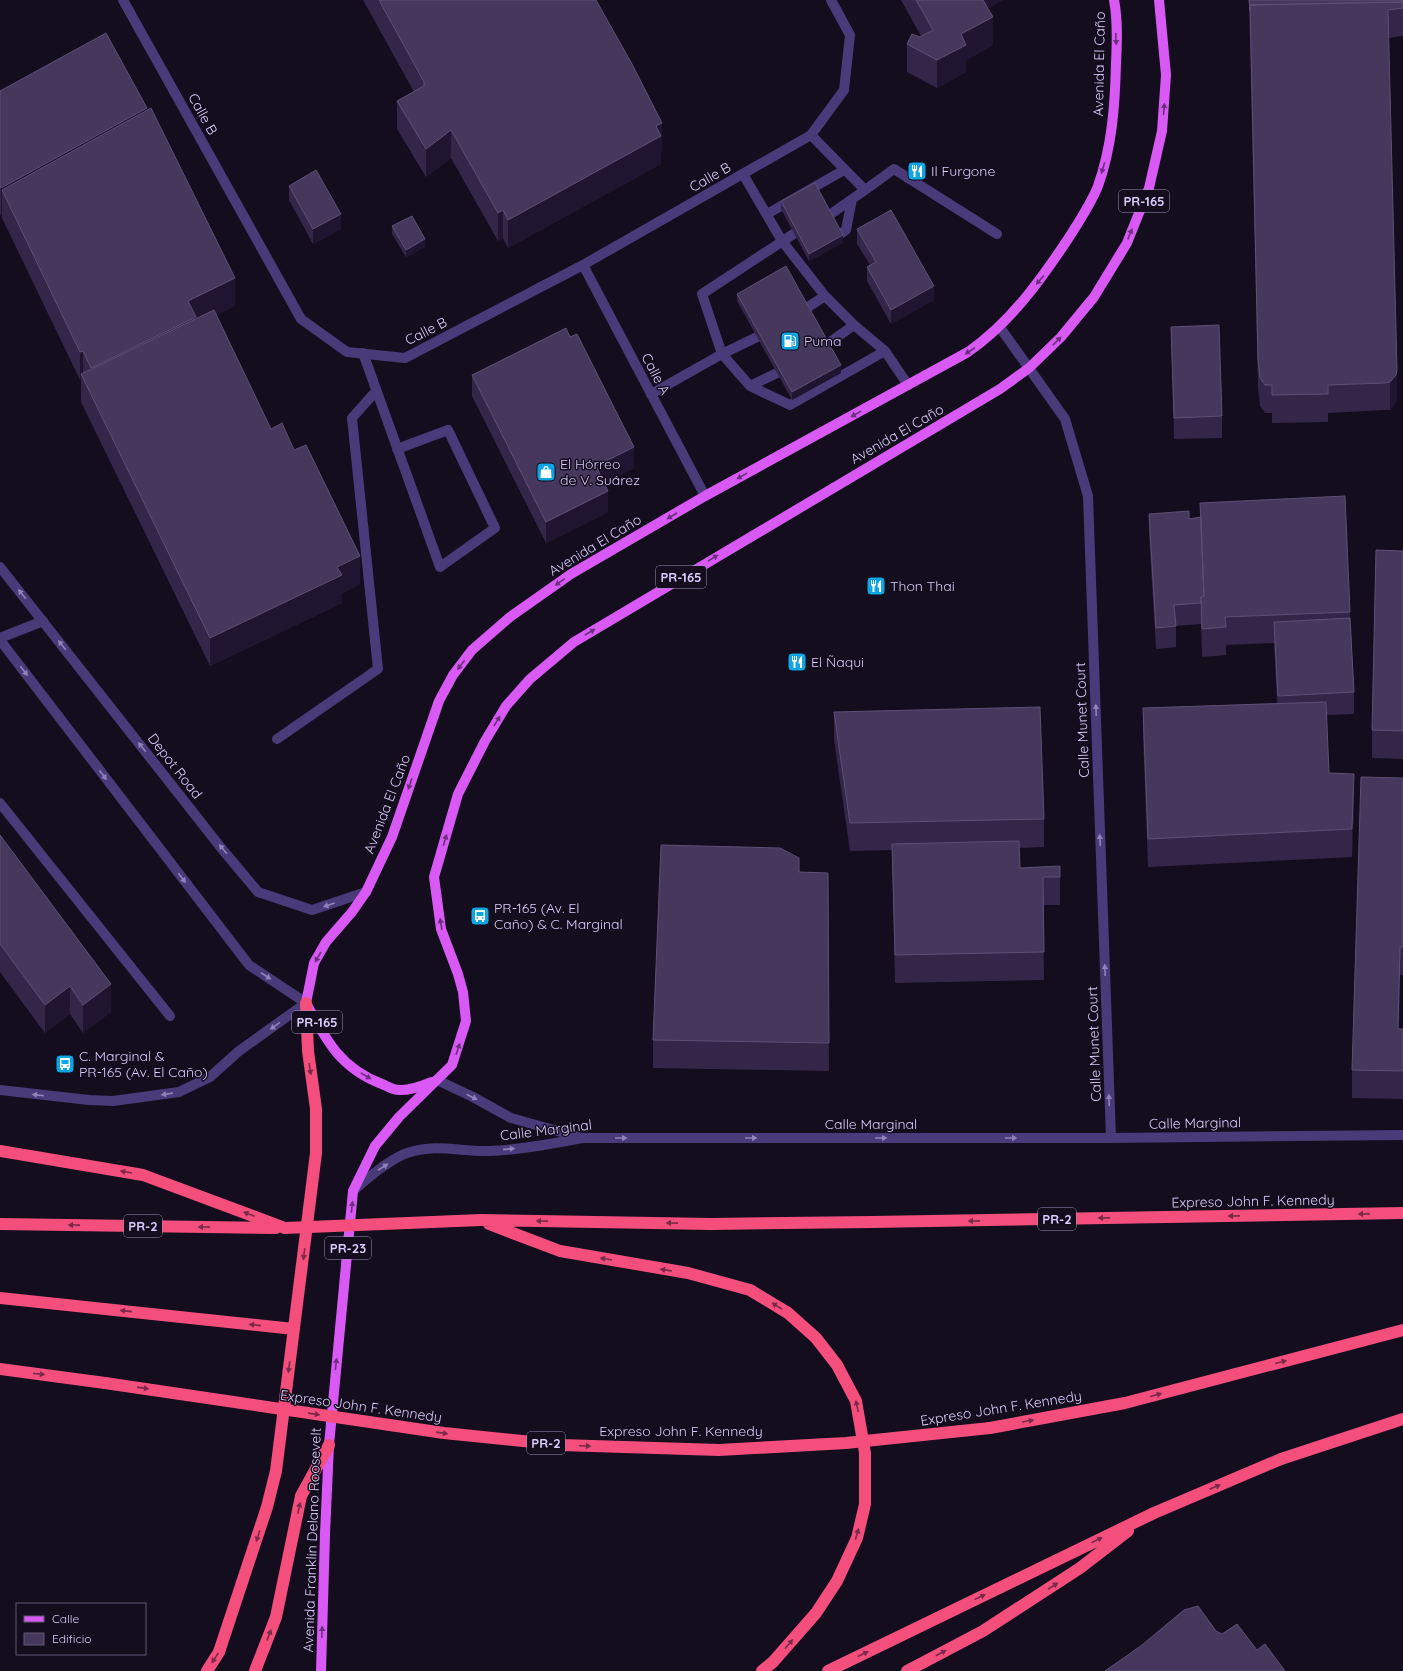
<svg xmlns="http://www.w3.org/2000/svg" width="1403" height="1671" viewBox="0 0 1403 1671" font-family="Quicksand,sans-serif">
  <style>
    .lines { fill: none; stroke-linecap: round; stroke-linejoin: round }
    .service { stroke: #493a79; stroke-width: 10 }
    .minor { stroke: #493a79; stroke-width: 10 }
    .tertiary { stroke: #493a79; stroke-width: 10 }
    .primary { stroke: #d959f5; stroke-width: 10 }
    .motorway { stroke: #f44e7d; stroke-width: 12 }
    .motorway-bridge { stroke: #f44e7d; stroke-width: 12 }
    .wall { fill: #342649 }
    .shaded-wall { fill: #201530 }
    .building { fill: #46385d; stroke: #5d4f76 }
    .oneway { fill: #6c2f7e }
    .oneway2 { fill: #9282ba }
    .oneway3 { fill: #782a48 }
    .labels { text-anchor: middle; stroke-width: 3; stroke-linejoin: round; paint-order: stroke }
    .shield { fill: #130d1d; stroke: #9e92b9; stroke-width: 1 }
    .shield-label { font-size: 13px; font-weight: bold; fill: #dacbfc }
    .street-label { font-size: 14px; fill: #dacbfc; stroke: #130d1d }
    .poi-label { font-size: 14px; fill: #dacbfc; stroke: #130d1d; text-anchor: start }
  </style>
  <rect width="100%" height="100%" fill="#130d1d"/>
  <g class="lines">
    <path class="service" d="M811 135 865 190 828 216
      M743 174 782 241 825 296 805 309
      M865 190 894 169 997 234
      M767 214 844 170
      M839 235 846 230 852 199
      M825 296 854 325 826 345
      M854 325 885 351
      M363 353 440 567 495 528 448 430 397 449
      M777 373 750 386 722 354 702 294 795 233
      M750 386 790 405 885 351 908 385
      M651 394 722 354 757 337
      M277 739 378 669 352 418 376 391
      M0 803 170 1016"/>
    <path class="minor" d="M123 0 301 319 347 352 405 358 583 265 811 135 844 90 850 35 831 0
      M583 265 705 496
      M999 326 1065 419 1088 496 1111 1138
      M0 638 43 621
      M437 1080 473 1097 511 1118 579 1137
      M353 1191C368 1178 384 1164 402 1155 430 1142 460 1152 489 1151 520 1150 552 1144 582 1138H1111L1403 1135"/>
    <path class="tertiary" d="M0 567 222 849 258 892 312 910 366 892
      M0 640 249 965 306 1003 239 1051 210 1077 179 1092 113 1101 89 1100 0 1090"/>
    <path class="primary" d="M432 1082C422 1086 409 1091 399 1090 393 1090 387 1086 382 1084 340 1068 326 1040 306 1003L314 963 326 942 352 912 366 892 392 837 439 701 453 675 472 650 510 617 571 574 705 496 968 352C1010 323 1040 281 1068 239 1078 223 1091 204 1098 186 1112 147 1115 105 1116 64 1117 43 1118 20 1114 0
      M321 1671 325 1534 329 1445 353 1191 375 1146 399 1117 452 1065 466 1021 463 992 458 974 441 929 434 877 458 794 485 741 506 706 530 679 574 642 1000 389 1029 368 1061 337 1094 297 1127 243 1149 188 1162 131 1166 75 1159 0"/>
    <path class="motorway" d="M0 1151 143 1175 285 1228
      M481 1220 711 1224 872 1222 1403 1213
      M0 1224 276 1228
      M489 1224 560 1251 688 1273 750 1290 788 1313 816 1338 837 1365 856 1401 865 1453V1504L857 1538 837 1581 816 1613 773 1662 762 1671
      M0 1298 294 1329
      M0 1369 105 1383
      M990 1428 1125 1403 1403 1330
      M207 1671 219 1652 267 1507 276 1471 316 1153V1109L308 1051 306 1003
      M255 1671 276 1617 301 1496 329 1445
      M828 1671 1154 1513 1281 1459 1403 1419
      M907 1671 983 1631 1080 1568 1128 1531"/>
    <path class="motorway-bridge" d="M285 1228 481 1220
      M105 1383 444 1433 561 1445 719 1450 846 1443 990 1428"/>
  </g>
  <path class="wall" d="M363 0H596L662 151H661V164L508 248 503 238 498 241 451 158 426 177 397 129V101L414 92Z
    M901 0H1003L988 8 993 45 966 60V72L937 88 907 72V44L921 36Z
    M1249 0H1403V36L1388 38 1397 398 1396 403 1390 410H1384L1328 413V422L1272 423V413H1265L1260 406 1258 388Z
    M0 91 147 111 235 306 216 315 271 429 360 584 342 593V603L210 666 81 402V380H80L2 218V215L1 216 0 214Z
    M289 186 341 229 313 244 289 200Z
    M781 201 843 243 809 261 781 209Z
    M392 226 425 247 406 257 392 234Z
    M857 229 934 300 891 324 867 281V267L870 265 857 244Z
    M737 294 841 373 792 400 737 301Z
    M1171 327 1222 416V438L1174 439Z
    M472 375 634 468 604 483 608 512 546 543 472 396Z
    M1200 503 1350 612 1354 692V714L1327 715 1329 773 1354 802 1352 857 1148 867 1143 736V708L1277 703 1274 643 1226 645V655L1202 657 1201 624 1176 626V647L1156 649 1149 535V514L1189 519 1200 517Z
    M1403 551V759L1372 758V730Z
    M834 712 1044 819V847L1019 848 1020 868 1060 866V905H1043L1044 980 895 983 892 850 850 851 834 740Z
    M1403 778V975H1400L1399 1029H1403V1099L1352 1098V1070Z
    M0 835 111 1012 83 1033 70 1014 45 1033 0 972Z
    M799 872 828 873 829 1071 653 1068V1040Z"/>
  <path class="shaded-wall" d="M976 0H1003L976 15Z
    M993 17V45L966 60V72L937 88V60L961 34Z
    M147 108V136L2 190V215L1 216V188Z
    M662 123V151H661V164L508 248V220L656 126Z
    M451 130V158L426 177V149Z
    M503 210V238L498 241V213Z
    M341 214V229L313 244V229Z
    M843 235V243L809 261V254Z
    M425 239V247L406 257V250Z
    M235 278V306L196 325 91 395V368L188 301Z
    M934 286V300L891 324V310Z
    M83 351V379L81 374V380H80V352Z
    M841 365V373L792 400V392Z
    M1397 370V398L1396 403 1390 410V382Z
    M634 447V468L596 487V466Z
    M608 491V512L546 543V522Z
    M360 556V584L342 593V603L210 666V638L337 567Z
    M1354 774V802L1352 857V829Z
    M1400 947V975L1398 1057V1029Z
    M111 984V1012L83 1033V1005Z
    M70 986V1014L45 1033V1005Z"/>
  <path class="building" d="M379 0H596L632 64 662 123 656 126 661 136 508 220 503 210 498 213 451 130 426 149 397 101 424 86V82Z
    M916 0H983L993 17 961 34 966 45 937 60 907 44 912 34 920 37 933 30Z
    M1249 0H1403V2L1250 5V11Z
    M1403 2V8L1388 10 1397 370 1396 375 1390 382 1384 383 1328 385V394L1272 395V385H1265L1260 378 1258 360 1250 5Z
    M106 33 147 108 1 188 0 186V91Z
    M151 108 235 278 188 301 196 317 91 368 83 351 80 352 2 190Z
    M316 170 341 214 313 229 289 186Z
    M815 183 843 235 809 254 781 201Z
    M891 210 934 286 891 310 867 267 876 262 857 229Z
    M412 216 425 239 406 250 392 226Z
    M786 266 841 365 792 392 737 294Z
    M214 310 271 429 282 423 294 450 306 445 360 556 337 567 342 575 210 638 81 374Z
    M1219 325 1222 416 1174 418 1171 327Z
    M566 328 570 337 577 334 634 447 596 466 608 491 546 522 472 375Z
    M1345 496 1350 612 1225 617 1226 627 1202 629 1201 597 1204 596 1200 503Z
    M1189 511V519L1201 517 1204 596 1201 597V603L1174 605 1176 626 1156 628 1149 514Z
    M1376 550 1403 551V731L1372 730Z
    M1350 618 1354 692 1278 696 1274 622Z
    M1326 702 1329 773 1354 774 1352 829 1148 839 1143 708Z
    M1040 707 1044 819 850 823 834 712Z
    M1361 777 1403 778V947H1400L1398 1029H1403V1071L1352 1070Z
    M0 835 111 984 83 1005 70 986 45 1005 0 944Z
    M1019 841 1020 868 1060 866V877H1043L1044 952 895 955 892 844Z
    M661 845 780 848 799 858V872L828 873 829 1043 653 1040Z
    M1198 1606 1216 1631 1222 1634 1237 1624 1257 1650 1265 1644 1285 1671H1105L1142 1645 1184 1610Z"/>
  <defs><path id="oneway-solid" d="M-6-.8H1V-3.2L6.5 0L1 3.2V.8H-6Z"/></defs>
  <g class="oneway">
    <use href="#oneway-solid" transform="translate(1116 39) rotate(88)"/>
    <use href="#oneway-solid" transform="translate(1164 109) rotate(-86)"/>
    <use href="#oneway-solid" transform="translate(1103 168) rotate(106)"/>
    <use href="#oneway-solid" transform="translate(1130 234) rotate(-68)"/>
    <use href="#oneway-solid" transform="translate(1040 280) rotate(130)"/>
    <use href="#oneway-solid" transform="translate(1057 341) rotate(-45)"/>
    <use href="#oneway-solid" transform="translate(970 351) rotate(147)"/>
    <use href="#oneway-solid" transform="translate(856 414) rotate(151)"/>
    <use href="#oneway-solid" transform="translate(742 476) rotate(151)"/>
    <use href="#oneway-solid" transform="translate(672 516) rotate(150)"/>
    <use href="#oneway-solid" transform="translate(713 558) rotate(-31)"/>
    <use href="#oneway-solid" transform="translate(560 582) rotate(145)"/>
    <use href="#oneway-solid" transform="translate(590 632) rotate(-31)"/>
    <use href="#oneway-solid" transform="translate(461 665) rotate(127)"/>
    <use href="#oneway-solid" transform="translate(497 721) rotate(-59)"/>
    <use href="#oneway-solid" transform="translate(410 784) rotate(109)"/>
    <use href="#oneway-solid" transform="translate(445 840) rotate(-74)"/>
    <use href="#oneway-solid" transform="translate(441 924) rotate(-99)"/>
    <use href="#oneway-solid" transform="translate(318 957) rotate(120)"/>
    <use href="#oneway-solid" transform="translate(458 1049) rotate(-71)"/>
    <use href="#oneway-solid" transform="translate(366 1076) rotate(30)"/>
    <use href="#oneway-solid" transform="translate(352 1207) rotate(-84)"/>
    <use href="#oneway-solid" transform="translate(336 1364) rotate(-84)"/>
    <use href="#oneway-solid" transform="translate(322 1632) rotate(-88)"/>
  </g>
  <g class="oneway2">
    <use href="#oneway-solid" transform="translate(22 594) rotate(-129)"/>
    <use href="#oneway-solid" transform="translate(62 645) rotate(-128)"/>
    <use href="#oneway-solid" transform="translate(24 671) rotate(53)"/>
    <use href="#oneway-solid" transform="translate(1096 710) rotate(-92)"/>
    <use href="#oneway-solid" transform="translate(142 747) rotate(-128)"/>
    <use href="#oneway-solid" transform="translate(103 775) rotate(53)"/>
    <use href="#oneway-solid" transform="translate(1100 840) rotate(-92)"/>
    <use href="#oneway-solid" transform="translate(223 849) rotate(-129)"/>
    <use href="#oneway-solid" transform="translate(182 878) rotate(53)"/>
    <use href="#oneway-solid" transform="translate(329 905) rotate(161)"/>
    <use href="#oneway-solid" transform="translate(1105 970) rotate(-92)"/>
    <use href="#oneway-solid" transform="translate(266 976) rotate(33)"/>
    <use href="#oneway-solid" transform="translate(275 1026) rotate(144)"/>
    <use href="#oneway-solid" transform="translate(167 1094) rotate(172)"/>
    <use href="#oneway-solid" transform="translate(38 1095) rotate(-173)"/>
    <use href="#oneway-solid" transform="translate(472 1097) rotate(27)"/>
    <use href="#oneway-solid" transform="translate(1109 1100) rotate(-92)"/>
    <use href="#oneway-solid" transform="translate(621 1138)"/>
    <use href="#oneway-solid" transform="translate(751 1138)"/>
    <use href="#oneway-solid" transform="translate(881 1138)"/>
    <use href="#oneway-solid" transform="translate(1011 1138)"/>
    <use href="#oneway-solid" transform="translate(509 1149) rotate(-6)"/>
    <use href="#oneway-solid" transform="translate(383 1167) rotate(-33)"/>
  </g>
  <g class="oneway3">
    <use href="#oneway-solid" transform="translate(310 1069) rotate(81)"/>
    <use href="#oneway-solid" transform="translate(126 1172) rotate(-170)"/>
    <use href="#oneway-solid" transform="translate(249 1214) rotate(-159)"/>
    <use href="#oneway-solid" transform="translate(1364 1214) rotate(179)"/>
    <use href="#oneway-solid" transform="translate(1234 1216) rotate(179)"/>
    <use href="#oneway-solid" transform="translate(1104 1218) rotate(179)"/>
    <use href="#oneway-solid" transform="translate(542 1221) rotate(-179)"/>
    <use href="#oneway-solid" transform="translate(974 1221) rotate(179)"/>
    <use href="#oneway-solid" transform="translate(672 1223) rotate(-179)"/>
    <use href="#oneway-solid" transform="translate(74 1225) rotate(-179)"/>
    <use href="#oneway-solid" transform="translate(204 1227) rotate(-179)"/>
    <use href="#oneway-solid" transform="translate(304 1254) rotate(97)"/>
    <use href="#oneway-solid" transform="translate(606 1259) rotate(-170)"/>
    <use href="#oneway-solid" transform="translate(666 1270) rotate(-171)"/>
    <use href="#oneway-solid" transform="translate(777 1306) rotate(-148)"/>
    <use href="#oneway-solid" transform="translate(126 1311) rotate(-174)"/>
    <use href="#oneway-solid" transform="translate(255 1325) rotate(-174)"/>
    <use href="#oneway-solid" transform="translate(1281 1362) rotate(-15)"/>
    <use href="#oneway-solid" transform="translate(289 1367) rotate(97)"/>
    <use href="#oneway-solid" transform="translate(39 1374) rotate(7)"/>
    <use href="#oneway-solid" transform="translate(143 1388) rotate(8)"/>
    <use href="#oneway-solid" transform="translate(1156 1395) rotate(-15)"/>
    <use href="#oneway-solid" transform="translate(857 1406) rotate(-102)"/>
    <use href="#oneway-solid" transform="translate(314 1414) rotate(8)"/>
    <use href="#oneway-solid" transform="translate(1028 1421) rotate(-10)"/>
    <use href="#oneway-solid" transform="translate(442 1433) rotate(8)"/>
    <use href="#oneway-solid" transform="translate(585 1446) rotate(2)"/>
    <use href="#oneway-solid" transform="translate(1215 1487) rotate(-23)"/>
    <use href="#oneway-solid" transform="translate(299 1508) rotate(-78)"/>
    <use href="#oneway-solid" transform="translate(857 1534) rotate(-74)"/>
    <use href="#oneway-solid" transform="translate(258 1536) rotate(108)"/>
    <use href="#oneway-solid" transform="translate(1097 1540) rotate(-26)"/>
    <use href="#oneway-solid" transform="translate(1053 1586) rotate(-33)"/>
    <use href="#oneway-solid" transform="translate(980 1597) rotate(-26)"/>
    <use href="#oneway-solid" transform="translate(269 1635) rotate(-69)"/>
    <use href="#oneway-solid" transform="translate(789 1644) rotate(-49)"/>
    <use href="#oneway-solid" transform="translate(941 1653) rotate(-28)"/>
    <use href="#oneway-solid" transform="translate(863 1654) rotate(-26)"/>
    <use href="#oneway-solid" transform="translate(215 1658) rotate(123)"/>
  </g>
  <defs>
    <symbol id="restaurant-square" viewBox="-11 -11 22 22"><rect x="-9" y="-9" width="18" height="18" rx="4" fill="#0ea5e5" stroke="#130d1d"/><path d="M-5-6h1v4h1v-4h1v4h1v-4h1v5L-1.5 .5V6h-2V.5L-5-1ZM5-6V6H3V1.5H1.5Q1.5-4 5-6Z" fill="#fff"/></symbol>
    <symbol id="fuel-square" viewBox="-11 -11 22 22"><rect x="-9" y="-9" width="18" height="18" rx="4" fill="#0ea5e5" stroke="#130d1d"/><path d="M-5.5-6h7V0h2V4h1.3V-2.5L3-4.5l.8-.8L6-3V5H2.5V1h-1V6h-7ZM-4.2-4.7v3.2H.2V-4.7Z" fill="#fff"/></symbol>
    <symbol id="shop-square" viewBox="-11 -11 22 22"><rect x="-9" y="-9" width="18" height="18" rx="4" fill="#0ea5e5" stroke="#130d1d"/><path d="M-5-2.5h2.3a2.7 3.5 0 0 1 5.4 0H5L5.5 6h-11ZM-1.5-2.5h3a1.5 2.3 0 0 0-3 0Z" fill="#fff"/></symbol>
    <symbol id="bus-square" viewBox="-11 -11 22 22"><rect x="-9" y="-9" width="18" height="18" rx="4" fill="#0ea5e5" stroke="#130d1d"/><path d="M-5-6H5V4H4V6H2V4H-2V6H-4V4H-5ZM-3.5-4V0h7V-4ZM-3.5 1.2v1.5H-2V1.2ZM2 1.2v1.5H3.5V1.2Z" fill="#fff"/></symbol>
  </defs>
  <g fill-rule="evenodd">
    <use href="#restaurant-square" x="906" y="160" width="22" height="22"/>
    <use href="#fuel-square" x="779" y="330" width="22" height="22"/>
    <use href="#shop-square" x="535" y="461" width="22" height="22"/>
    <use href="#restaurant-square" x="865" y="575" width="22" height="22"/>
    <use href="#restaurant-square" x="786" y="651" width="22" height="22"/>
    <use href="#bus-square" x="469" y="905" width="22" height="22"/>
    <use href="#bus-square" x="54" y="1053" width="22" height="22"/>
  </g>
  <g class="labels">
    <g class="shield">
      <rect x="1119" y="190" width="50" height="22" rx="3"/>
      <rect x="656" y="566" width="50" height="22" rx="3"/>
      <rect x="292" y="1011" width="50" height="22" rx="3"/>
      <rect x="1038" y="1208" width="38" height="22" rx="3"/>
      <rect x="124" y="1215" width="38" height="22" rx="3"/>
      <rect x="325" y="1237" width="46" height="22" rx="3"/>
      <rect x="527" y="1432" width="38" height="22" rx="3"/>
    </g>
    <g class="shield-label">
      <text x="1144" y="206">PR-165</text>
      <text x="681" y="582">PR-165</text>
      <text x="317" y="1027">PR-165</text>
      <text x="1057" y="1224">PR-2</text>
      <text x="143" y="1231">PR-2</text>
      <text x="348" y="1253">PR-23</text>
      <text x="546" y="1448">PR-2</text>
    </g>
    <g class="street-label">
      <text transform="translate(1099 64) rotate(-89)" y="5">Avenida El Caño</text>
      <text transform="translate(203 114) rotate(61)" y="5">Calle B</text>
      <text transform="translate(710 177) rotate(-30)" y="5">Calle B</text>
      <text transform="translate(426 331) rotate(-27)" y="5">Calle B</text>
      <text transform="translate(656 374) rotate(62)" y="5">Calle A</text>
      <text transform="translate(897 434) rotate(-30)" y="5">Avenida El Caño</text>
      <text transform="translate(595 545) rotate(-31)" y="5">Avenida El Caño</text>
      <text transform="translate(1082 720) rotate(-92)" y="5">Calle Munet Court</text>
      <text transform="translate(175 766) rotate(52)" y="5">Depot Road</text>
      <text transform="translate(387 804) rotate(-69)" y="5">Avenida El Caño</text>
      <text transform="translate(1094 1044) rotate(-92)" y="5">Calle Munet Court</text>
      <text transform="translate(1195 1123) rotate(-1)" y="5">Calle Marginal</text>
      <text x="871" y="1129">Calle Marginal</text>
      <text transform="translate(546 1130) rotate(-7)" y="5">Calle Marginal</text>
      <text transform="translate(1253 1201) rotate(-1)" y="5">Expreso John F. Kennedy</text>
      <text transform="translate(361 1406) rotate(8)" y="5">Expreso John F. Kennedy</text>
      <text transform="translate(1001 1408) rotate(-9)" y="5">Expreso John F. Kennedy</text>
      <text x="681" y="1436">Expreso John F. Kennedy</text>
      <text transform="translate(312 1540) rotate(-88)" y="5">Avenida Franklin Delano Roosevelt</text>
    </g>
    <g class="poi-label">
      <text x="931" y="176">Il Furgone</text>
      <text x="804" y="346">Puma</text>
      <text x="560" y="469">El Hórreo<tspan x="560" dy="16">de V. Suárez</tspan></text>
      <text x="890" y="591">Thon Thai</text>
      <text x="811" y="667">El Ñaqui</text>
      <text x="494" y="913">PR-165 (Av. El<tspan x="494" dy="16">Caño) &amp; C. Marginal</tspan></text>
      <text x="79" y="1061">C. Marginal &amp;<tspan x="79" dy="16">PR-165 (Av. El Caño)</tspan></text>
    </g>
  </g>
  <rect x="16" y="1603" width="130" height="52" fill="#130d1d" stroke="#635976"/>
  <rect x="24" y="1616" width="20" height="6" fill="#d959f5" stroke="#635976"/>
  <text x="52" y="1623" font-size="12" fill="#dacbfc">Calle</text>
  <rect x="24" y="1633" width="20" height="12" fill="#46385d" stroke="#635976"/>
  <text x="52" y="1643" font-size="12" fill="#dacbfc">Edificio</text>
</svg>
